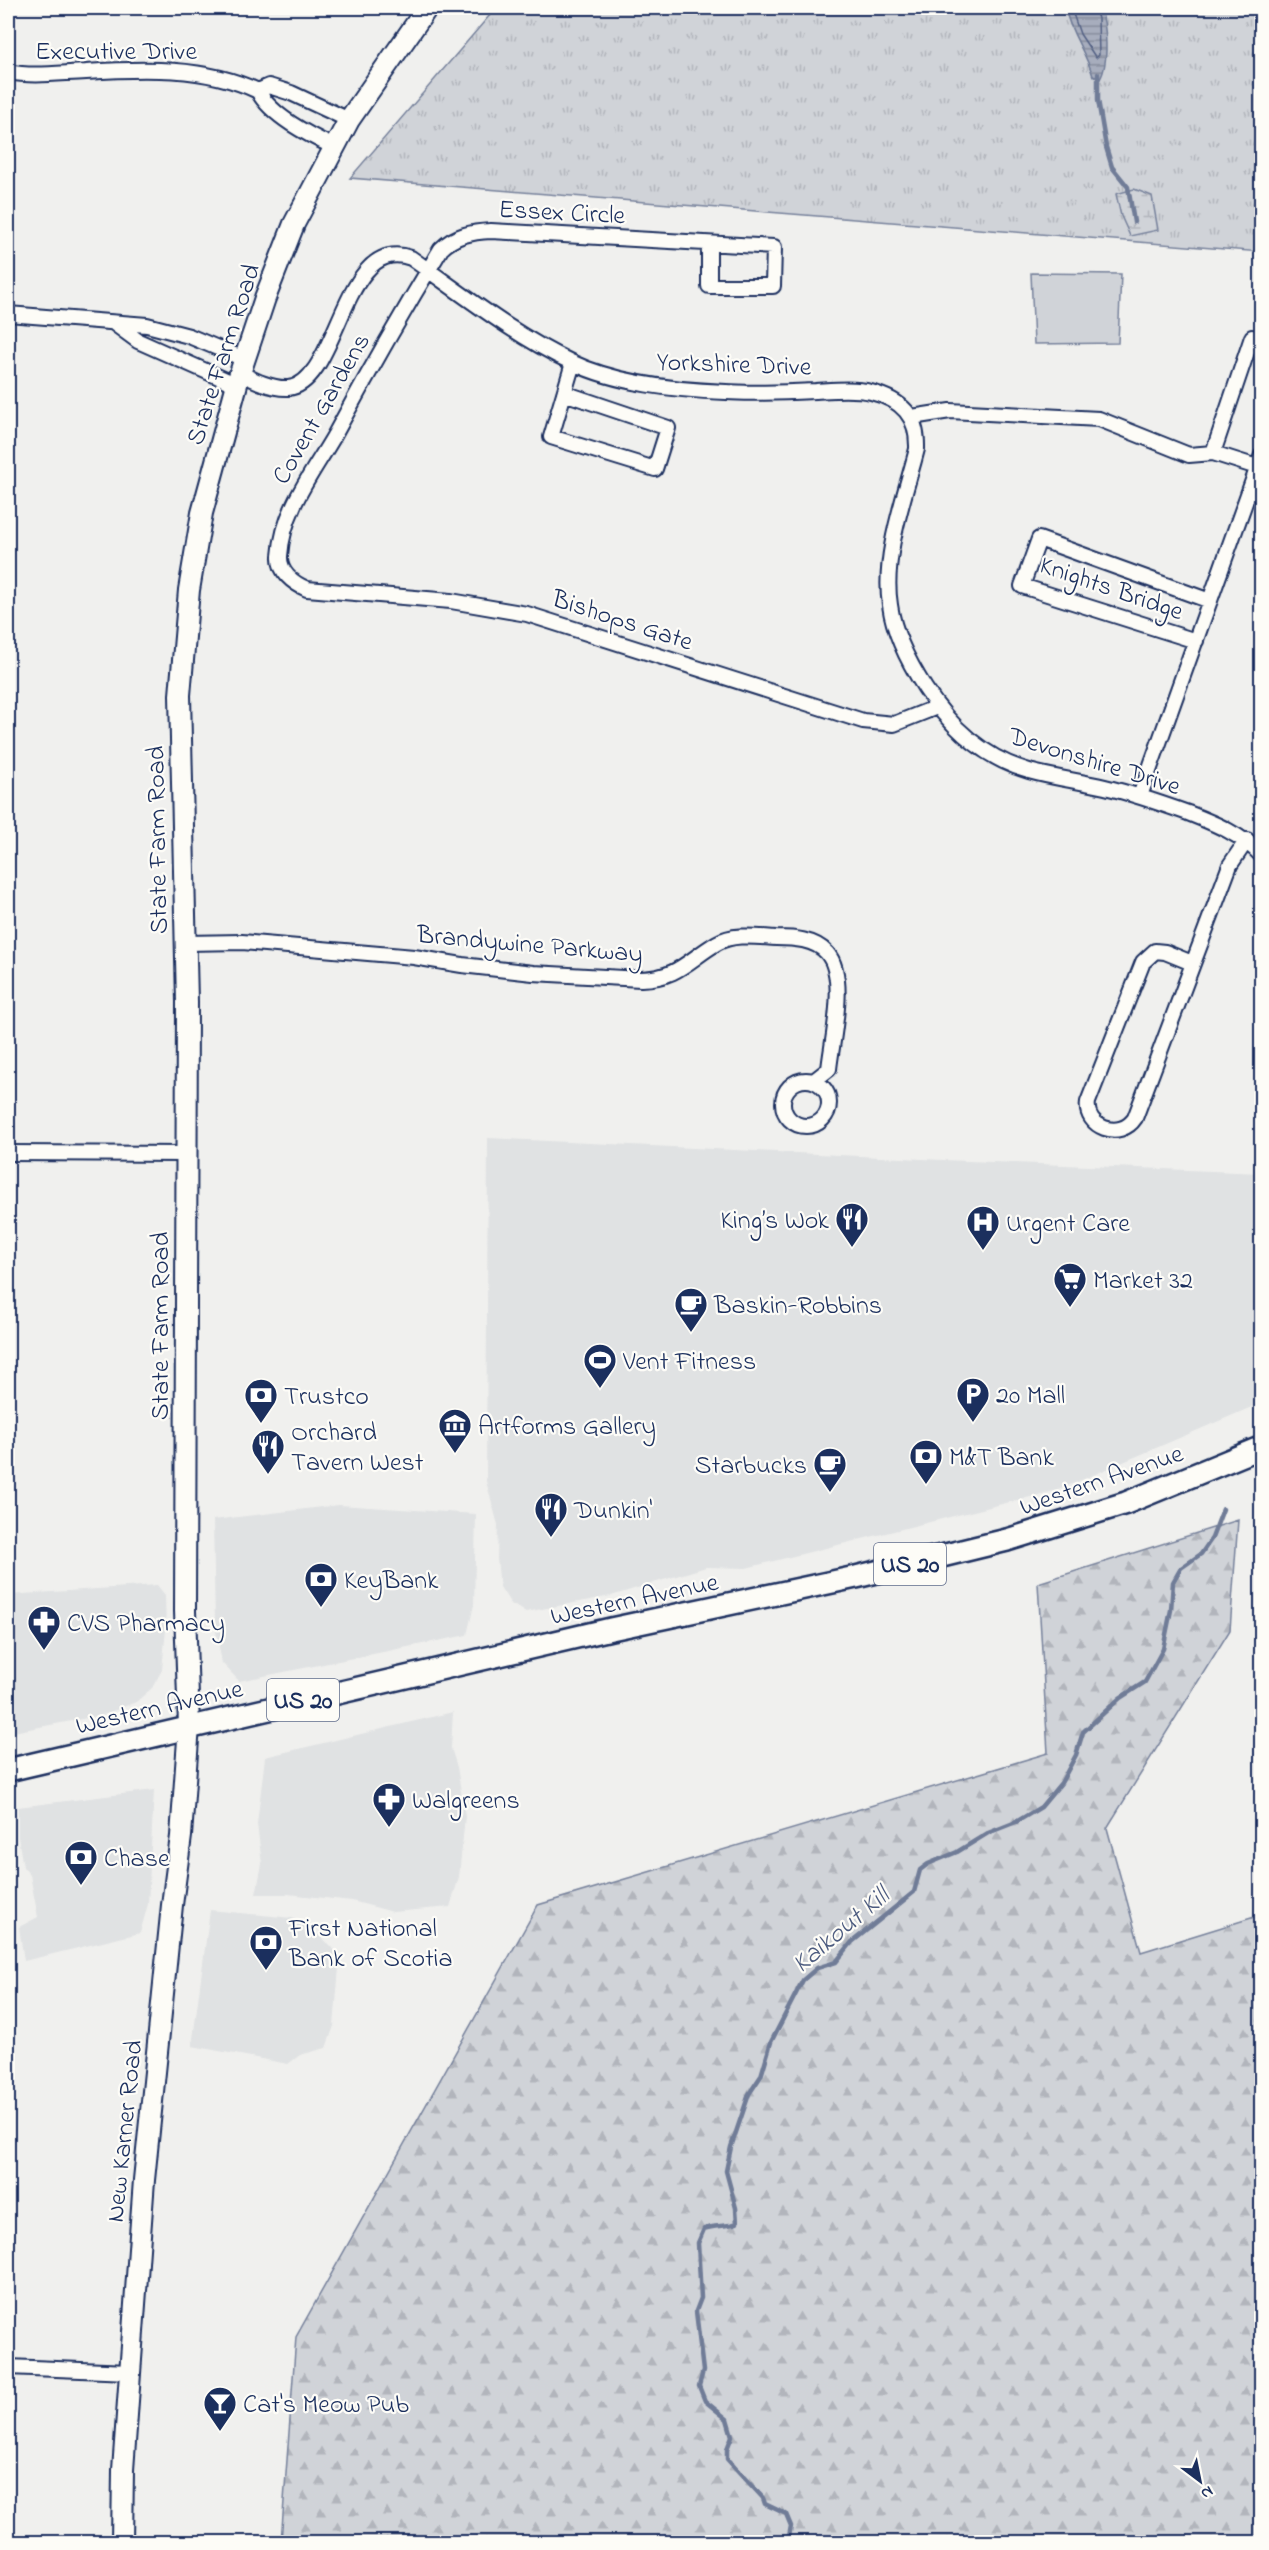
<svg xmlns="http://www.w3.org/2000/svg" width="1269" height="2550" viewBox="0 0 1269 2550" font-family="'Indie Flower',sans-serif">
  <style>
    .built { fill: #e0e2e3 }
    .grass { fill: url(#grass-tufts); stroke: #76819b; stroke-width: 1.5 }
    .forest { fill: url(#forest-firs); stroke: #76819b; stroke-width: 1.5 }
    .wetland { fill: url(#wetland-marsh); stroke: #76819b; stroke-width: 1.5 }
    .garden { fill: #d0d3d8; stroke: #76819b; stroke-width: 1.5 }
    .water { fill: url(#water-rules); stroke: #6f7b97; stroke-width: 1.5 }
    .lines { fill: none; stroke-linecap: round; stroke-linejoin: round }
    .shore { stroke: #536184; stroke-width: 1.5 }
    .stream { stroke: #6f7b97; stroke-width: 4.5 }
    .minor-casing { stroke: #1b2f5e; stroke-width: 18 }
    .secondary-casing { stroke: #1b2f5e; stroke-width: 24 }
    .primary-casing { stroke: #1b2f5e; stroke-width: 26 }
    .minor { stroke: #fdfcf7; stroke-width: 14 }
    .secondary { stroke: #fdfcf7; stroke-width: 20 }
    .primary { stroke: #fdfcf7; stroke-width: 21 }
    .labels { text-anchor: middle; stroke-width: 4.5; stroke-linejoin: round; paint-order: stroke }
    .shield { fill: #fdfcf7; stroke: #5f6c8c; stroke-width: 1.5 }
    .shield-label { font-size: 24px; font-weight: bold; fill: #1b2f5e }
    .street-label { font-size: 26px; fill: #1b2f5e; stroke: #fdfcf7 }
    .poi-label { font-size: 26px; fill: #1b2f5e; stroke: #fdfcf7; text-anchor: start }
    .water-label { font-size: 27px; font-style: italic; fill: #4c5b7f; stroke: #fdfcf7 }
  </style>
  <defs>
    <pattern id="grass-tufts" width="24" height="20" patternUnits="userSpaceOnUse" patternTransform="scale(1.5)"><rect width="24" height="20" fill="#d0d3d8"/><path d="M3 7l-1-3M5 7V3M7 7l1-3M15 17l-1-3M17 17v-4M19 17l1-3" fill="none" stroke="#b2b5bc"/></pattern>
    <pattern id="forest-firs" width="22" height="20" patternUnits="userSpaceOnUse" patternTransform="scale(1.5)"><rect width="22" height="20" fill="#d0d3d8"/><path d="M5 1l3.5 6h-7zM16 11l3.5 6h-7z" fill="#b2b5bc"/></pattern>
    <pattern id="wetland-marsh" width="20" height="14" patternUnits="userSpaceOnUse" patternTransform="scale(1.5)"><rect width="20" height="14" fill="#d0d3d8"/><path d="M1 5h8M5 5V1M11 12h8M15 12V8" fill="none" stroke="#b2b5bc"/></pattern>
    <pattern id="water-rules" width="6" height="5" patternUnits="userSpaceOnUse" patternTransform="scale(1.5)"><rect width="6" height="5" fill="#a7adbd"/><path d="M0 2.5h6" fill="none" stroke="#878d9d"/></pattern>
  </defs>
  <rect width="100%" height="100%" fill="#f0f0ee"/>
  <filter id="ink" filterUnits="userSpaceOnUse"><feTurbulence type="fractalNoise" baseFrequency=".0167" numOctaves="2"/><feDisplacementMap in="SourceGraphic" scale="12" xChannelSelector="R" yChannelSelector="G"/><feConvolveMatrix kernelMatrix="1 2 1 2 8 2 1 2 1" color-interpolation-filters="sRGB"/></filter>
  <g filter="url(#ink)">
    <path class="built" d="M488 1138 943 1160 1261 1173V1403L1058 1490 746 1568 706 1567 611 1596 526 1612 511 1604 500 1587 497 1559 498 1525 486 1481Z
      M339 1505 476 1514 474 1605 467 1635 239 1681 222 1663 215 1626 213 1520Z
      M157 1585 165 1595 166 1629 162 1670 152 1688 136 1702 103 1715 8 1733V1595Z
      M453 1712 451 1748 457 1767 465 1816 459 1877 450 1907 393 1912 352 1901 288 1894H256L262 1864 257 1824 265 1757Z
      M154 1790 148 1904 140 1933 24 1961 19 1927 38 1917 30 1875 23 1867 18 1837V1807Z
      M210 1910 292 1918 312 1928 340 1956 334 2026 326 2048 300 2055 288 2064 192 2046Z"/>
    <path class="grass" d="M496 8H1261V252L350 178Z"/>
    <path class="forest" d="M1238 1520 1230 1630 1107 1828 1141 1952 1261 1915V2542H281L296 2337 538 1905 1048 1753 1038 1583Z"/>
    <path class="wetland" d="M1134 189 1152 196 1158 230 1130 236 1121 216 1116 194Z"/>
    <path class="garden" d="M1031 273 1121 274 1118 343 1034 344Z"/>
    <path class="water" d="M1065 8H1100C1107 24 1109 64 1100 79L1093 76C1086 52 1070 33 1065 8Z"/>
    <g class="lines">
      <path class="shore" d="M1071 8 1080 34 1096 58 1099 55 1098 19 1095 8"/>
      <path class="stream" d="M1098 74V100L1106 147 1112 167 1128 187 1134 222
        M788 2542 791 2526 786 2514 765 2504 763 2498 727 2459V2449L732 2436 727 2419 705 2401 699 2386 703 2371 696 2311 701 2298 698 2243 704 2229C715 2225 726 2227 737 2223L736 2208 726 2171 731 2147 749 2094 761 2076 771 2042 803 1980 817 1968 836 1962 852 1942 914 1892 920 1870 928 1864 957 1852 988 1833 1016 1822 1041 1807 1061 1783 1076 1755 1083 1732 1120 1698 1145 1682 1163 1649 1171 1610 1173 1582 1181 1568 1201 1554 1212 1538 1223 1509"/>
      <defs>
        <path id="minor" d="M8 72C33 77 60 73 86 72 143 68 205 66 258 91 271 116 309 135 334 147
          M258 91 269 86 291 93 349 120
          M709 244V286H773L774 247 491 231C472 232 455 235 441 249 404 310 368 373 334 436 312 474 283 510 280 556 279 572 293 583 307 589L451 601 527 614 863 721 894 724 937 707
          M8 314 147 325 189 336 244 359
          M115 324 138 341 237 385
          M240 373C254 380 272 389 288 388 339 384 342 233 411 258 461 293 515 336 571 362 617 384 675 390 726 392 756 394 786 392 816 391 834 390 854 388 871 392 902 400 918 416 917 449 905 496 882 557 890 605 894 635 909 663 925 688 950 727 984 758 1029 771 1054 778 1080 781 1105 787 1134 794 1160 803 1188 813 1216 824 1241 834 1262 856
          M564 393 668 428 655 469 551 437 573 363
          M912 417 950 411 1099 419 1189 455 1213 453
          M1257 467 1213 453 1252 337 1262 341
          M1196 641 1022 586 1039 539 1210 601
          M1140 796 1262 455
          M185 943 242 942 414 957 462 965 533 973 641 979C678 978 688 960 717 943 734 933 757 937 776 938 793 938 815 939 827 953 848 977 832 1039 829 1069L815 1080
          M1192 963 1165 952 1155 951 1143 962 1088 1102C1084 1127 1120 1141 1135 1118L1230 865 1247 840
          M783 1103a23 23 0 1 1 46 0a23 23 0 1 1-46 0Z
          M8 1153 187 1154
          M8 2367 129 2372"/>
        <path id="secondary" d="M122 2542 123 2470 144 2180 172 1905 181 1836 189 1726 185 1611 187 1002 180 695 189 590 202 513 240 373 265 298 294 224 349 120 427 8"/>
        <path id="primary" d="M8 1770 611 1629 856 1577 1007 1540 1126 1503 1262 1447"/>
      </defs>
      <use href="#minor" class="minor-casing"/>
      <use href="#secondary" class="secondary-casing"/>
      <use href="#primary" class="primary-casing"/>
      <use href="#minor" class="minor"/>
      <use href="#secondary" class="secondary"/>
      <use href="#primary" class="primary"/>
    </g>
  </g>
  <defs>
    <symbol id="restaurant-pin" viewBox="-11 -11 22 30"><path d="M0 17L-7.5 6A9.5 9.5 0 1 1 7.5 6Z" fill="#1b2f5e" stroke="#fdfcf7"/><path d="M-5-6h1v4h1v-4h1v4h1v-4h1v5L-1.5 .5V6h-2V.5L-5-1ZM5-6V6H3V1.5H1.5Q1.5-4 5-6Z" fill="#fff"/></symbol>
    <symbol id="hospital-pin" viewBox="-11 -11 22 30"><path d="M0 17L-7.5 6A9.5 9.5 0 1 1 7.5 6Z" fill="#1b2f5e" stroke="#fdfcf7"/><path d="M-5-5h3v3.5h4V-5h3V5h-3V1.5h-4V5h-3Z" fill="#fff"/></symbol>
    <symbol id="supermarket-pin" viewBox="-11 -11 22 30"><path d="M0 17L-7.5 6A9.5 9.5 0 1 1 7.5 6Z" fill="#1b2f5e" stroke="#fdfcf7"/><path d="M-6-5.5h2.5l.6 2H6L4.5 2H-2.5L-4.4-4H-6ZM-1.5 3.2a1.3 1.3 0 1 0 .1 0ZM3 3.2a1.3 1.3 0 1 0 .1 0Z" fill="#fff"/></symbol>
    <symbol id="cafe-pin" viewBox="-11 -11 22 30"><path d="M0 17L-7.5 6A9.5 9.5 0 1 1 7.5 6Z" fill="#1b2f5e" stroke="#fdfcf7"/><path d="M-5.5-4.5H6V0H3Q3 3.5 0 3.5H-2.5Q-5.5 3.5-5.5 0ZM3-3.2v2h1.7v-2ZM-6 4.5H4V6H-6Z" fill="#fff"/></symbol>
    <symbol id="stadium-pin" viewBox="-11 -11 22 30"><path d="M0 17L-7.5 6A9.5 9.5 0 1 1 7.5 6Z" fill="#1b2f5e" stroke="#fdfcf7"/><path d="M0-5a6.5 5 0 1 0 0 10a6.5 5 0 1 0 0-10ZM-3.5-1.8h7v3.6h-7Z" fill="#fff"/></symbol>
    <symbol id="parking-pin" viewBox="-11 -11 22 30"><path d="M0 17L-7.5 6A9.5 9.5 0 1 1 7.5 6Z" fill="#1b2f5e" stroke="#fdfcf7"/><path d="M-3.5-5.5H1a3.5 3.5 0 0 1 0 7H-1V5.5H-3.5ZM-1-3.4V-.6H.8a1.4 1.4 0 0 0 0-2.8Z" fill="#fff"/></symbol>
    <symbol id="bank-pin" viewBox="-11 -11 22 30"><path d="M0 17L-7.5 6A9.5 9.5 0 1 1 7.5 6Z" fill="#1b2f5e" stroke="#fdfcf7"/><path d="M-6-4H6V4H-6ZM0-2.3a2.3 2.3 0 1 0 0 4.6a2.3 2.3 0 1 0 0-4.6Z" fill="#fff"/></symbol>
    <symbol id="museum-pin" viewBox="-11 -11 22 30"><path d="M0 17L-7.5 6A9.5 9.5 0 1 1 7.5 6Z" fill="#1b2f5e" stroke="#fdfcf7"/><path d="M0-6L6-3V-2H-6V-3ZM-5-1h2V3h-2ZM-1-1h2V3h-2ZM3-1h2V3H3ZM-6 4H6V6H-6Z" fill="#fff"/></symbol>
    <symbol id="pharmacy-pin" viewBox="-11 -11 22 30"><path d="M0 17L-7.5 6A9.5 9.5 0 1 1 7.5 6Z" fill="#1b2f5e" stroke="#fdfcf7"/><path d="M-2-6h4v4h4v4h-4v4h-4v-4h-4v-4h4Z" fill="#fff"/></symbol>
    <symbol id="bar-pin" viewBox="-11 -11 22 30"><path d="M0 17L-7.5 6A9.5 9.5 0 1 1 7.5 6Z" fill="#1b2f5e" stroke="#fdfcf7"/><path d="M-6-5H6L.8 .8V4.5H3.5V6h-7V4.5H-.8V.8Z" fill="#fff"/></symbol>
  </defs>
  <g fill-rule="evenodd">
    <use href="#restaurant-pin" x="833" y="1200" width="38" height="52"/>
    <use href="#hospital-pin" x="964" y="1203" width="38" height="52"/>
    <use href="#supermarket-pin" x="1051" y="1260" width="38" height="52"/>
    <use href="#cafe-pin" x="672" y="1285" width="38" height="52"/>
    <use href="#stadium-pin" x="581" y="1341" width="38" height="52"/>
    <use href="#parking-pin" x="954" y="1375" width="38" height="52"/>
    <use href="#bank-pin" x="242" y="1376" width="38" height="52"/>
    <use href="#museum-pin" x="436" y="1406" width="38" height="52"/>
    <use href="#restaurant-pin" x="249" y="1427" width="38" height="52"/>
    <use href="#bank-pin" x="907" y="1437" width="38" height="52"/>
    <use href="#cafe-pin" x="811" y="1445" width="38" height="52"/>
    <use href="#restaurant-pin" x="532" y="1490" width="38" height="52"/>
    <use href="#bank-pin" x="302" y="1560" width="38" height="52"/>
    <use href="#pharmacy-pin" x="25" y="1603" width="38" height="52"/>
    <use href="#pharmacy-pin" x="370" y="1780" width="38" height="52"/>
    <use href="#bank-pin" x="62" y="1838" width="38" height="52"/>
    <use href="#bank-pin" x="247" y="1923" width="38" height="52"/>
    <use href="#bar-pin" x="201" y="2384" width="38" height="52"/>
  </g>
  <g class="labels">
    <g class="shield">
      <rect x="874" y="1543" width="72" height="42" rx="4.5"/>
      <rect x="267" y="1679" width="72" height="42" rx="4.5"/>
    </g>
    <g class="shield-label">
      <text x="910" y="1572">US 20</text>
      <text x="303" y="1708">US 20</text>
    </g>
    <g class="street-label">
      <text x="116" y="59">Executive Drive</text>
      <text transform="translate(562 211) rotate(3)" y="9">Essex Circle</text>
      <text transform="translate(222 354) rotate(-72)" y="9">State Farm Road</text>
      <text transform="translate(734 363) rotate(2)" y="9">Yorkshire Drive</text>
      <text transform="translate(320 408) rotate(-60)" y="9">Covent Gardens</text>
      <text transform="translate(1112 587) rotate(19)" y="9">Knights Bridge</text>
      <text transform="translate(623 619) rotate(18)" y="9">Bishops Gate</text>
      <text transform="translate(1095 760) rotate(17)" y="9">Devonshire Drive</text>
      <text transform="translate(156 840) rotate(-91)" y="9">State Farm Road</text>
      <text transform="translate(530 943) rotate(5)" y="9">Brandywine Parkway</text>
      <text transform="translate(159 1326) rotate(-90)" y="9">State Farm Road</text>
      <text transform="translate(1101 1479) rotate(-19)" y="9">Western Avenue</text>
      <text transform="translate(634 1598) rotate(-12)" y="9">Western Avenue</text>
      <text transform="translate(159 1706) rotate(-13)" y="9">Western Avenue</text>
      <text transform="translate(123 2131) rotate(-84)" y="9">New Karner Road</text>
    </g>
    <g class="poi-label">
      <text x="829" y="1228" text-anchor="end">King’s Wok</text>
      <text x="1006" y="1231">Urgent Care</text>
      <text x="1093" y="1288">Market 32</text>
      <text x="714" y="1313">Baskin-Robbins</text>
      <text x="623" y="1369">Vent Fitness</text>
      <text x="996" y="1403">20 Mall</text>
      <text x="284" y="1404">Trustco</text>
      <text x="478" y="1434">Artforms Gallery</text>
      <text x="291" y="1440">Orchard<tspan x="291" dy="30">Tavern West</tspan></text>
      <text x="949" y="1465">M&amp;T Bank</text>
      <text x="807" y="1473" text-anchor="end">Starbucks</text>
      <text x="574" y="1518">Dunkin'</text>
      <text x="344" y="1588">KeyBank</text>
      <text x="67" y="1631">CVS Pharmacy</text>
      <text x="412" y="1808">Walgreens</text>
      <text x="104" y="1866">Chase</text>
      <text x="289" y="1936">First National<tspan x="289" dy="30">Bank of Scotia</tspan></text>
      <text x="243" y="2412">Cat's Meow Pub</text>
    </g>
    <g class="water-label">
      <text transform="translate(840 1929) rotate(-40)" y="9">Kaikout Kill</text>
    </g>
  </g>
  <rect width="1269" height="2550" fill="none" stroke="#fdfcf7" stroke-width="30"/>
  <rect x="15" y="15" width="1239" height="2520" fill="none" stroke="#1b2f5e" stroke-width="2" filter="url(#ink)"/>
  <g transform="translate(1200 2481) rotate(148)" stroke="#fdfcf7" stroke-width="4.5" paint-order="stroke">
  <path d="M0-4.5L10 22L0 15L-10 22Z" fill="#1b2f5e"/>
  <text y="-9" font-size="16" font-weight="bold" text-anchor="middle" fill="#1b2f5e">N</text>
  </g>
</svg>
